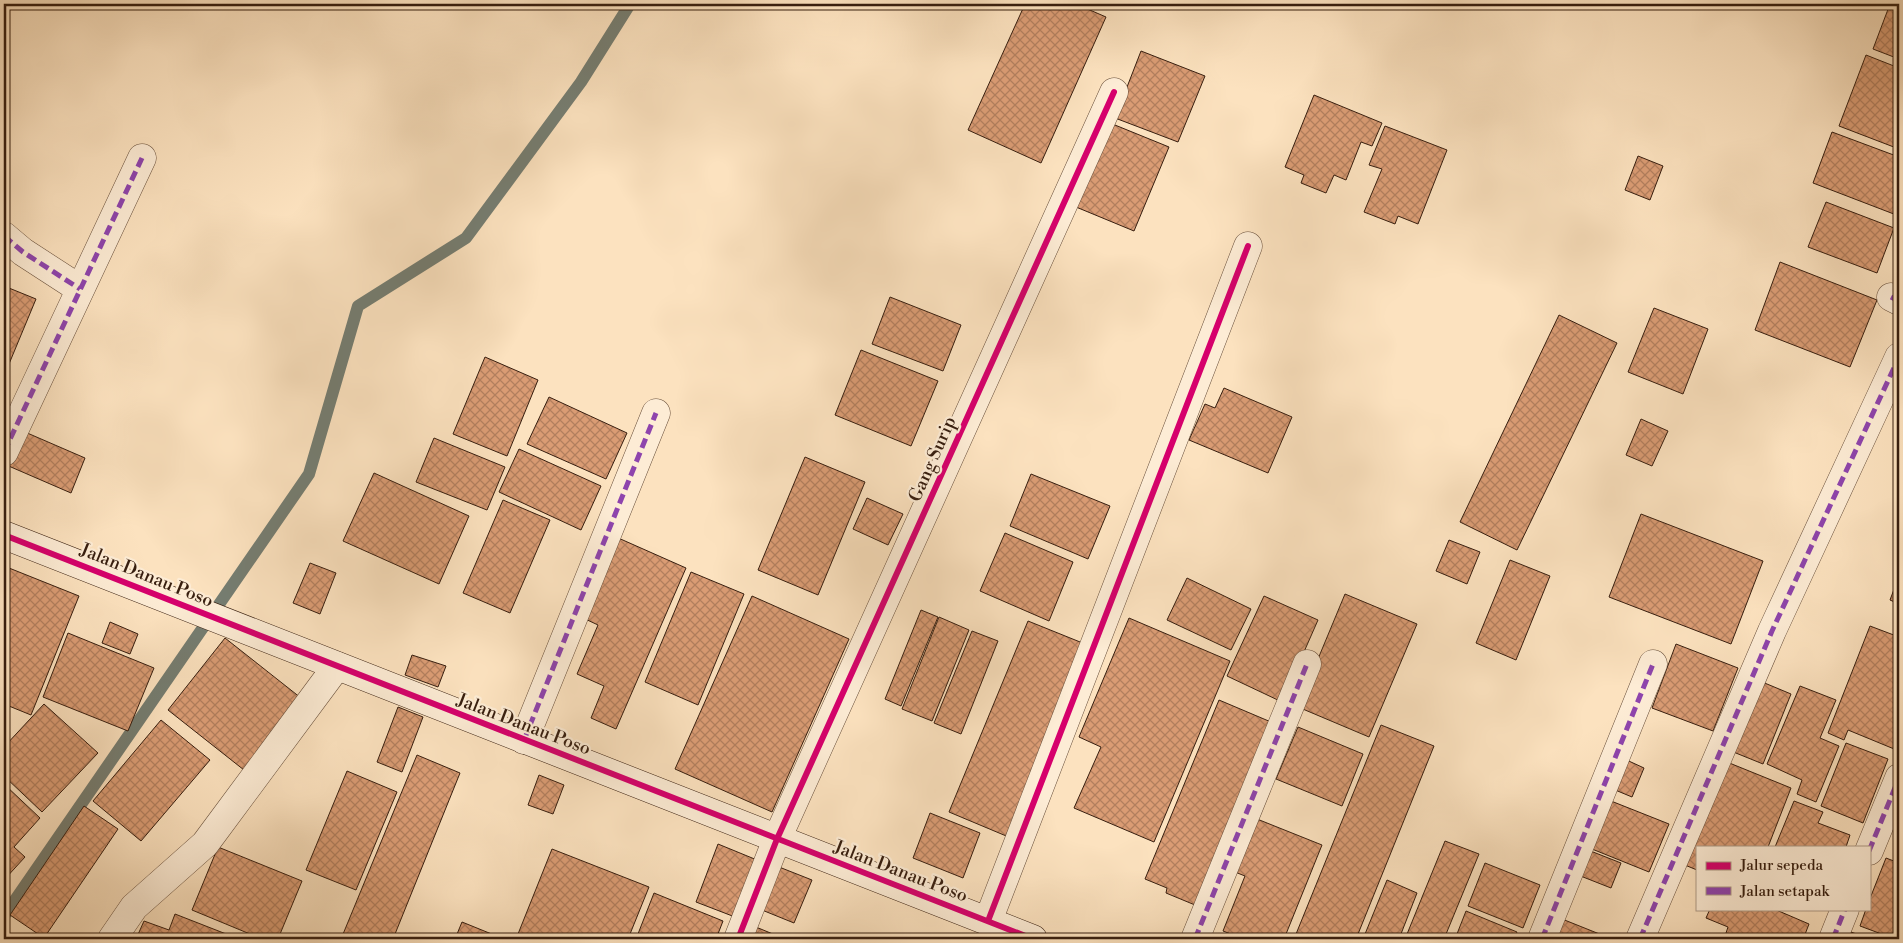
<svg xmlns="http://www.w3.org/2000/svg" width="1903" height="943" viewBox="0 0 1903 943" font-family="'Libre Bodoni',serif">
  <style>
    .lines { fill: none; stroke-linecap: round; stroke-linejoin: round }
    .stream { stroke: #757d71; stroke-width: 12 }
    .building { fill: url(#building-cross-hatch); stroke: #371e0f }
    .street-casing { stroke: #684f3b; stroke-width: 29 }
    .secondary-casing { stroke: #371e0f; stroke-width: 29 }
    .street { stroke: #fdecd5; stroke-width: 28 }
    .secondary { stroke: #fdecd5; stroke-width: 28 }
    .quiet { stroke: #8e44ad; stroke-width: 5; stroke-dasharray: 10 5; stroke-linecap: butt }
    .cycleway-casing { stroke: #fdecd5; stroke-width: 9 }
    .cycleway { stroke: #d6006c; stroke-width: 6 }
    .labels { text-anchor: middle; stroke-width: 4.5; stroke-linejoin: round; paint-order: stroke }
    .street-label { font-size: 18px; fill: #371e0f; stroke: #fdecd5 }
  </style>
  <defs>
    <pattern id="building-cross-hatch" width="8" height="8" patternUnits="userSpaceOnUse" patternTransform="scale(1.25)"><rect width="8" height="8" fill="#da9c74"/><path d="M0 0l8 8M0 8l8-8" fill="none" stroke="#b27f5e"/></pattern>
  </defs>
  <rect width="100%" height="100%" fill="#fce2bf"/>
  <filter id="stains"><feTurbulence type="fractalNoise" baseFrequency=".004" numOctaves="4"/><feColorMatrix values="0 0 0 0 .2 0 0 0 0 .09 0 0 0 0 .02 0 0 0 .5 -.17"/></filter>
  <radialGradient id="worn" r=".72"><stop offset=".6" stop-color="#630" stop-opacity="0"/><stop offset="1" stop-color="#630" stop-opacity=".3"/></radialGradient>
  <g class="lines">
    <path class="stream" d="M4 916 309 474 358 306 466 238 581 82 630 4"/>
  </g>
  <path class="building" d="M1025 4H1076L1106 17 1041 163 968 130Z
    M1890 4H1899V59L1873 49Z
    M1141 51 1205 76 1178 142 1115 118Z
    M1866 55 1899 68V149L1839 126Z
    M1314 95 1382 123 1372 146 1361 142 1346 180 1334 175 1326 193 1301 183 1304 175 1285 167Z
    M1110 123 1169 147 1134 231 1076 207Z
    M1385 126 1447 150 1418 224 1398 216 1395 224 1364 212 1382 169 1369 165Z
    M1832 132 1899 157V216L1813 183Z
    M1638 156 1663 166 1650 200 1625 190Z
    M1826 202 1894 228 1877 273 1808 247Z
    M1780 262 1877 300 1850 367 1755 330Z
    M4 286 36 299 4 376Z
    M890 297 961 325 943 371 872 344Z
    M1654 308 1708 329 1683 394 1628 372Z
    M1559 315 1617 343 1517 550 1460 522Z
    M861 350 938 381 911 446 835 415Z
    M485 357 538 380 507 456 453 434Z
    M1224 388 1292 417 1268 473 1189 440 1205 404 1215 408Z
    M549 397 627 433 606 479 527 444Z
    M1641 419 1668 431 1652 466 1626 455Z
    M18 429 85 458 71 493 4 464Z
    M434 438 505 467 487 510 416 482Z
    M519 449 601 486 581 530 499 492Z
    M805 457 865 482 818 595 758 570Z
    M374 473 469 516 439 584 343 541Z
    M1031 474 1110 506 1088 559 1010 526Z
    M867 498 903 514 888 545 853 529Z
    M503 500 550 520 510 613 463 593Z
    M1641 514 1763 561 1731 644 1609 597Z
    M1005 533 1073 562 1049 621 980 591Z
    M616 537 686 568 616 729 591 718 604 686 577 674 598 625 581 617Z
    M1449 540 1480 552 1467 584 1436 571Z
    M1510 560 1550 576 1516 660 1476 643Z
    M310 563 336 573 320 614 293 603Z
    M4 566 79 596 31 715 4 704Z
    M691 572 744 594 698 705 645 682Z
    M1899 576V604L1890 600Z
    M1187 578 1251 609 1231 650 1167 620Z
    M1345 594 1417 624 1369 737 1298 707Z
    M752 596 849 639 772 812 675 769Z
    M1264 596 1318 620 1282 702 1227 676Z
    M921 610 938 617 901 706 885 699Z
    M939 617 969 630 932 721 902 709Z
    M1129 618 1230 661 1154 842 1074 808 1101 747 1079 737Z
    M1028 621 1090 646 1011 838 949 812Z
    M110 622 138 634 130 654 102 643Z
    M1870 626 1899 637V751L1848 730 1844 740 1828 733Z
    M972 631 998 641 961 734 934 723Z
    M68 633 154 668 128 731 43 697Z
    M225 638 301 698 244 770 168 710Z
    M1676 644 1738 668 1713 731 1652 708Z
    M412 655 446 666 438 687 405 675Z
    M1755 679 1791 694 1763 764 1726 749Z
    M1800 686 1836 700 1820 738 1839 746 1816 802 1797 794 1802 780 1767 764Z
    M1219 700 1271 722 1195 905 1166 893 1167 888 1145 879Z
    M44 704 98 753 42 812 4 776V747Z
    M398 707 423 717 402 772 377 762Z
    M161 720 210 760 141 841 93 801Z
    M1381 725 1434 746 1356 939H1294Z
    M1298 727 1363 754 1342 806 1276 779Z
    M1846 743 1888 759 1863 823 1821 806Z
    M417 755 460 773 393 939H341Z
    M1620 757 1644 768 1632 797 1608 787Z
    M1722 760 1791 788 1768 847H1697V870L1680 863Z
    M347 771 397 792 356 890 306 870Z
    M539 775 564 785 553 814 528 805Z
    M4 784 40 818 14 847 25 857 4 880Z
    M1611 801 1669 824 1649 872 1592 849Z
    M1794 801 1823 812 1818 823 1850 835 1846 847H1775Z
    M84 806 118 829 44 938 10 915Z
    M930 813 980 833 963 878 913 858Z
    M1252 817 1322 845 1284 939H1244L1223 931 1245 876 1230 870Z
    M1445 841 1479 854 1444 939H1405Z
    M718 844 757 860 735 917 696 902Z
    M218 847 302 881 278 939H262L192 910Z
    M552 849 649 887 628 939H516Z
    M1588 850 1621 863 1611 888 1578 875Z
    M1886 858 1899 863V939H1895L1860 926 1866 909H1869V901Z
    M1485 863 1540 885 1523 928 1468 906Z
    M774 865 812 880 794 923 757 908Z
    M1387 880 1417 893 1399 939H1363Z
    M654 893 723 921 716 939H636Z
    M1710 909H1774L1809 924 1804 937 1809 939H1724L1728 927 1706 918Z
    M1466 911 1517 932 1514 939H1455Z
    M175 914 239 939H136L144 921 169 930Z
    M1557 917 1612 939H1548Z
    M462 922 504 939H455Z
    M751 925 785 939H745Z
    M1851 932 1870 939H1848Z
    M942 934 955 939H940Z"/>
  <g class="lines">
    <defs>
      <path id="street" d="M4 236 23 252 80 289
        M1891 297 1899 301
        M4 452 142 158
        M524 740 656 413
        M1869 851 1899 778
        M988 921 1248 246
        M112 939 134 907 205 844 337 666
        M738 939 777 839 1114 92
        M1195 939 1307 664
        M1542 939 1653 664
        M1640 939 1772 631 1899 357
        M1833 939 1845 909"/>
      <path id="secondary" d="M4 535 1033 939"/>
    </defs>
    <use href="#street" class="street-casing"/>
    <use href="#secondary" class="secondary-casing"/>
    <use href="#street" class="street"/>
    <use href="#secondary" class="secondary"/>
    <path class="quiet" d="M4 236 23 252 80 289
      M1891 297 1899 301
      M4 452 142 158
      M524 740 656 413
      M1869 851 1899 778
      M1195 939 1307 664
      M1542 939 1653 664
      M1640 939 1772 631 1899 357
      M1833 939 1845 909"/>
    <defs>
      <path id="cycleway" d="M4 535 1033 939
        M988 921 1248 246
        M738 939 777 839 1114 92"/>
    </defs>
    <use href="#cycleway" class="cycleway-casing"/>
    <use href="#cycleway" class="cycleway"/>
  </g>
  <g class="labels">
    <g class="street-label">
      <text transform="translate(932 459) rotate(-66)" y="6">Gang Surip</text>
      <text transform="translate(147 575) rotate(22)" y="6">Jalan Danau Poso</text>
      <text transform="translate(524 724) rotate(21)" y="6">Jalan Danau Poso</text>
      <text transform="translate(901 871) rotate(21)" y="6">Jalan Danau Poso</text>
    </g>
  </g>
  <rect width="1903" height="943" fill="none" stroke="#fce2bf" stroke-width="20"/>
  <rect x="5" y="5" width="1893" height="933" fill="none" stroke="#371e0f" stroke-width="2.5"/>
  <rect x="10" y="10" width="1883" height="923" fill="none" stroke="#371e0f"/>
  <rect x="1696" y="846" width="175" height="65" fill="#fdecd5" stroke="#ae9a86"/>
  <rect x="1706" y="862" width="25" height="8" fill="#d6006c" stroke="#ae9a86"/>
  <text x="1740" y="870" font-size="15" fill="#371e0f">Jalur sepeda</text>
  <rect x="1706" y="887" width="25" height="8" fill="#8e44ad" stroke="#ae9a86"/>
  <text x="1740" y="896" font-size="15" fill="#371e0f">Jalan setapak</text>
  <rect width="100%" height="100%" filter="url(#stains)"/>
  <rect width="100%" height="100%" fill="url(#worn)"/>
</svg>
